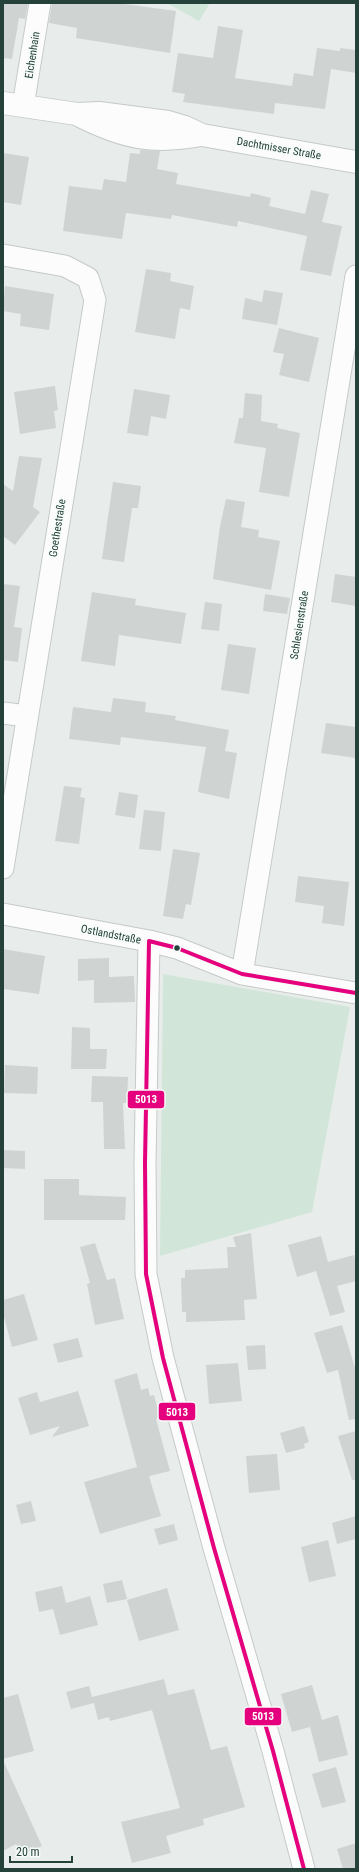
<svg xmlns="http://www.w3.org/2000/svg" width="359" height="1872" viewBox="0 0 359 1872" font-family="'Roboto Condensed',sans-serif">
  <style>
    .green { fill: #d1e6d8 }
    .building { fill: #cfd4d2 }
    .lines { fill: none; stroke-linecap: round; stroke-linejoin: round }
    .minor-casing { stroke: #c5cac8; stroke-width: 23 }
    .tertiary-casing { stroke: #c5cac8; stroke-width: 24 }
    .minor { stroke: #fcfcfc; stroke-width: 21 }
    .tertiary { stroke: #fcfcfc; stroke-width: 22 }
    .bus-1-casing { stroke: #f7fbf9; stroke-width: 7 }
    .bus-1 { stroke: #e5007d; stroke-width: 4 }
    .bus-dot { fill: #24423a; stroke: #f7fbf9; stroke-width: 1.5 }
    .labels { text-anchor: middle; stroke-width: 3.5; stroke-linejoin: round; paint-order: stroke }
    .street-label { font-size: 11px; fill: #24423a; stroke: #f7fbf9 }
    .line-badge { stroke: #f7fbf9; stroke-width: 1.5 }
    .badge-label { font-size: 11px; text-anchor: middle; font-weight: bold; fill: #fff }
  </style>
  <rect width="100%" height="100%" fill="#e8edeb"/>
  <path class="green" d="M167 3H210L199 21Z
    M163 974 350 1007 312 1212 160 1256Z"/>
  <path class="building" d="M3 3H28L25 19 19 18 12 59 3 58Z
    M52 3H117L176 11 170 53 76 38 77 28 49 23Z
    M218 26 243 30 235 78 292 86 294 73 313 76 317 48 340 51V48L356 50V73L331 69 325 109 275 103 274 114 183 102 185 94 172 92 178 53 213 58Z
    M140 150 160 151 157 169 178 173 176 184 250 197 251 193 271 198 269 206 305 214 311 190 329 194 322 222 342 226 331 276 300 270 307 236 238 221 237 227 172 215 171 219 126 213 122 239 63 231 69 186 102 190 104 179 126 182 130 153 140 154Z
    M3 153 29 157 21 205 3 202Z
    M146 269 171 273 170 281 194 286 190 310 180 308 175 339 135 332Z
    M5 286 54 294 49 330 20 326 21 314 3 311Z
    M264 290 283 293 277 325 242 319 245 298 262 302Z
    M279 328 319 338 309 382 279 375 284 354 273 352Z
    M55 386 58 410 54 411 56 428 20 434 14 392Z
    M134 389 170 395 166 419 151 416 148 436 127 433Z
    M245 393 262 395 261 421 278 424 277 428 300 433 289 497 259 492 266 448 234 443 239 418H243Z
    M19 456 42 458 33 507 40 512 15 545 3 536V484L13 491Z
    M113 482 141 486 138 508H132L124 562 102 559Z
    M226 499 245 502 241 527 259 530 258 537 280 541 271 590 213 579 220 526Z
    M335 574 356 577V606L331 602Z
    M3 584 20 586 14 627 22 628 18 662 3 660Z
    M92 592 136 599 135 605 186 613 181 644 119 635 115 666 81 661Z
    M265 594 290 598 287 614 263 611Z
    M205 602 222 604 219 631 201 629Z
    M228 644 256 648 249 694 221 690Z
    M113 698 146 702 145 712 176 716 175 720 229 730 225 751 237 753 229 799 198 792 206 747 121 737 120 745 69 739 73 707 111 712Z
    M326 723 356 727V758L321 753Z
    M64 786 82 788 80 797 85 798 79 844 55 841Z
    M119 792 138 795 135 818 115 815Z
    M144 810 165 812 161 851 139 849Z
    M173 849 200 853 191 905 186 904 183 919 163 916Z
    M298 876 349 882 344 926 322 923 324 906 295 902Z
    M3 949 45 956 39 994 3 989Z
    M109 958V977L134 976 135 1002 94 1003V980L78 981V959Z
    M72 1027 90 1028V1049H107L106 1069H71Z
    M5 1065 38 1067 37 1094 4 1093Z
    M92 1076 128 1077 127 1103H123L125 1149H104L103 1102H91Z
    M3 1150 25 1151V1169L3 1168Z
    M44 1179H79V1195L126 1197 125 1220H44Z
    M251 1233 257 1299 244 1300 245 1320 186 1322V1312H182L181 1278H185V1270L228 1268 227 1247H236L233 1237Z
    M321 1236 328 1262 354 1255 356 1264V1281L337 1286 345 1312 330 1316 316 1271 297 1277 288 1245Z
    M95 1243 107 1280 115 1278 124 1319 95 1325 87 1284 90 1283 80 1247Z
    M24 1294 38 1340 12 1347 3 1313V1300Z
    M342 1325 356 1371V1419L349 1420 338 1370 327 1373 314 1333Z
    M78 1338 83 1357 58 1363 53 1344Z
    M265 1345 266 1369 248 1370 246 1346Z
    M238 1363 242 1401 209 1404 206 1365Z
    M137 1373 141 1390 148 1388 150 1396 154 1395 160 1418 156 1419 170 1471 149 1476 161 1516 100 1534 84 1482 137 1467 114 1380Z
    M78 1391 89 1426 52 1437 60 1426 30 1435 18 1398 37 1392 40 1402Z
    M304 1426 309 1442 304 1444 305 1448 286 1453 280 1433Z
    M356 1431V1480H352L338 1436Z
    M277 1454 280 1490 249 1493 246 1456Z
    M31 1501 36 1521 21 1524 16 1505Z
    M356 1516V1539L337 1544 332 1523Z
    M174 1524 178 1540 159 1545 154 1529Z
    M328 1540 336 1576 309 1582 301 1547Z
    M122 1580 127 1599 107 1603 103 1584Z
    M62 1586 66 1603 90 1596 98 1625 60 1635 53 1609 39 1612 35 1592Z
    M167 1588 179 1630 139 1641 127 1600Z
    M164 1679 168 1695 194 1689 211 1750 227 1746 245 1807 203 1819 204 1825 166 1836 171 1853 132 1863 121 1822 180 1808 152 1710 110 1721 109 1717 98 1720 94 1703 71 1709 66 1692 89 1686 92 1697Z
    M312 1685 322 1720 338 1715 348 1755 319 1762 310 1727 292 1732 281 1694Z
    M18 1694 34 1751 3 1759V1698Z
    M3 1760 42 1846 21 1855 16 1844 3 1851Z
    M336 1767 346 1802 322 1808 312 1774Z
    M356 1843V1869H343L337 1849Z"/>
  <g class="lines">
    <defs>
      <path id="minor" d="M23 106 40 3
        M3 255 65 266 88 278 95 300 3 868
        M3 713 27 716
        M3 914 149 941 177 948 242 974 356 993
        M149 941 145 1163 146 1274 163 1358 214 1548 273 1751 304 1869
        M242 974 356 276"/>
      <path id="tertiary" d="M3 103 77 114 99 113 168 122 185 127 202 135 356 162
        M80 116C124 138 153 144 201 135"/>
    </defs>
    <use href="#minor" class="minor-casing"/>
    <use href="#tertiary" class="tertiary-casing"/>
    <use href="#minor" class="minor"/>
    <use href="#tertiary" class="tertiary"/>
    <defs>
      <path id="bus-1" d="M149 941 145 1163 146 1274 163 1358 214 1548 273 1751 304 1869
        M149 941 177 948 242 974 356 993"/>
    </defs>
    <use href="#bus-1" class="bus-1-casing"/>
    <use href="#bus-1" class="bus-1"/>
  </g>
  <circle class="bus-dot" cx="177" cy="948" r="3.5"/>
  <g class="labels">
    <g class="street-label">
      <text transform="translate(32 55) rotate(-81)" y="4">Eichenhain</text>
      <text transform="translate(279 148) rotate(10)" y="4">Dachtmisser Straße</text>
      <text transform="translate(57 528) rotate(-81)" y="4">Goethestraße</text>
      <text transform="translate(299 625) rotate(-81)" y="4">Schlesienstraße</text>
      <text transform="translate(111 934) rotate(11)" y="4">Ostlandstraße</text>
    </g>
  </g>
  <g class="line-badge">
    <rect x="127" y="1090" width="38" height="19" rx="4" fill="#e5007d"/>
    <rect x="158" y="1402" width="38" height="19" rx="4" fill="#e5007d"/>
    <rect x="244" y="1707" width="38" height="19" rx="4" fill="#e5007d"/>
  </g>
  <g class="badge-label">
    <text x="146" y="1103">5013</text>
    <text x="177" y="1416">5013</text>
    <text x="263" y="1720">5013</text>
  </g>
  <rect width="359" height="1872" fill="none" stroke="#24423a" stroke-width="8"/>
  <path d="M10 1856v6h62v-6" fill="none" stroke="#24423a" stroke-width="2"/>
  <text x="16" y="1856" font-size="12" fill="#24423a" stroke="#f7fbf9" stroke-width="3" paint-order="stroke">20 m</text>
</svg>
